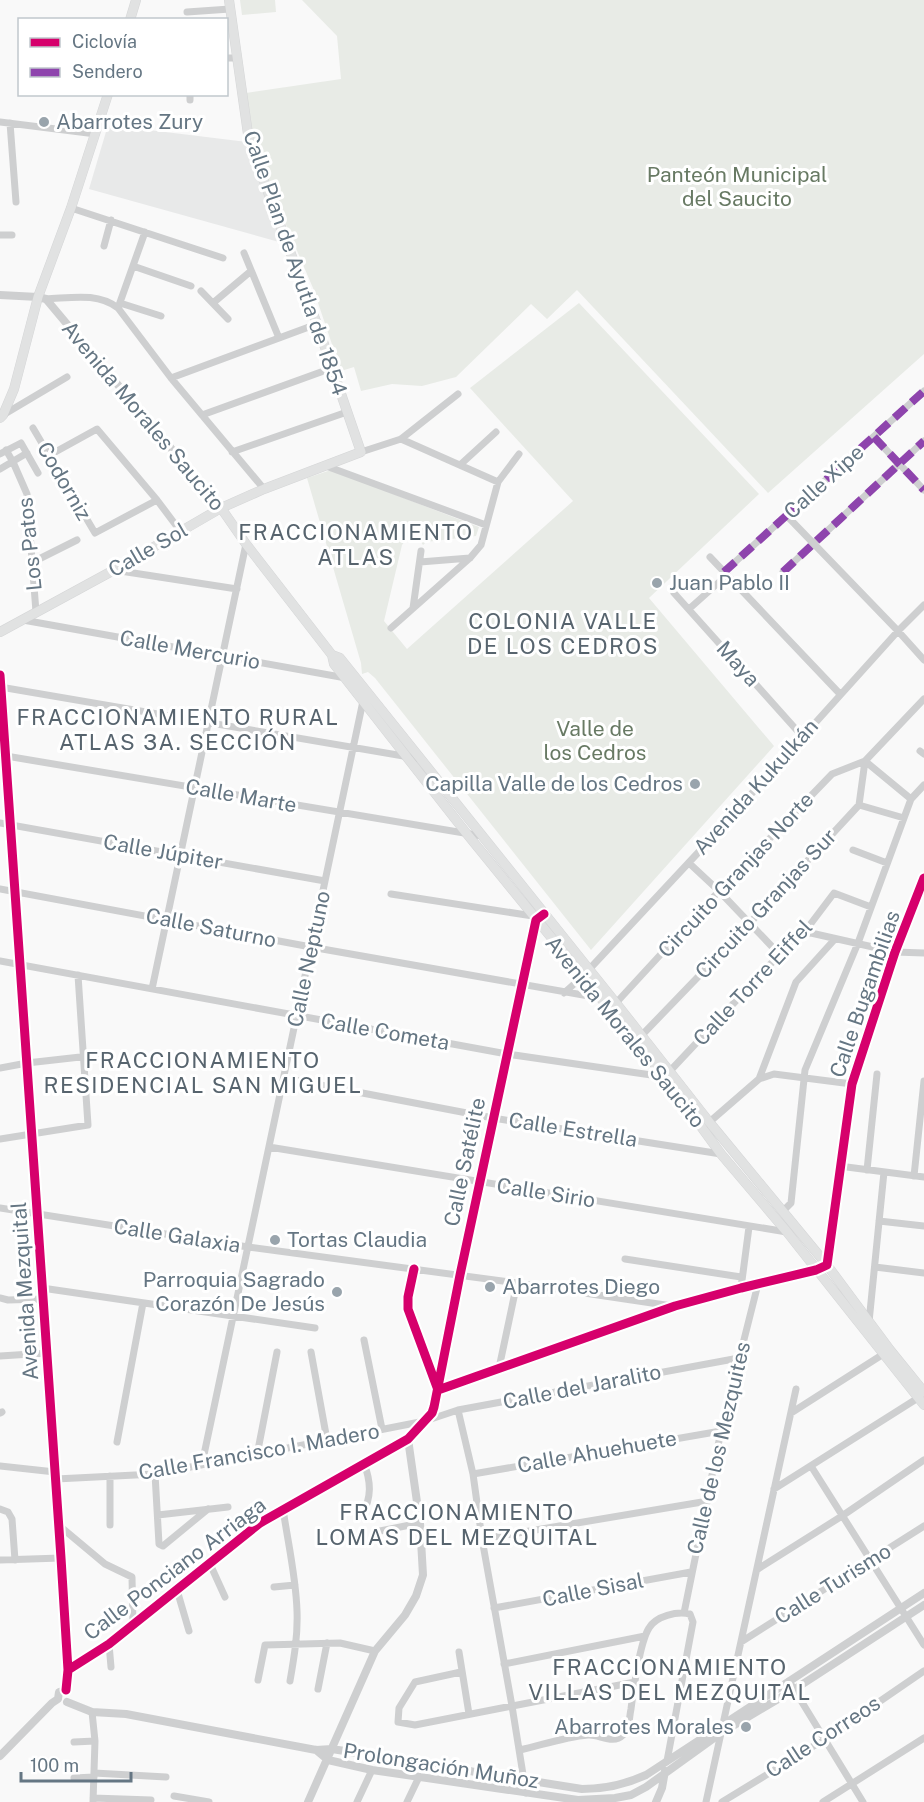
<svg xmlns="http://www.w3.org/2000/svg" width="924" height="1802" viewBox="0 0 924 1802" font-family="'Public Sans',sans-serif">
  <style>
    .built { fill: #e8e9e9 }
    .green { fill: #e8ebe6 }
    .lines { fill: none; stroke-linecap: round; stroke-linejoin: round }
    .secondary-casing { stroke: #d5d6d7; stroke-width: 10 }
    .minor { stroke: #cecfd0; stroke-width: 7 }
    .tertiary { stroke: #cecfd0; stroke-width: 8 }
    .secondary { stroke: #e1e2e2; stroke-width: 9 }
    .quiet { stroke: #8e44ad; stroke-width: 8; stroke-dasharray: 15 8; stroke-linecap: butt }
    .cycleway-casing { stroke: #fff; stroke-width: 13 }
    .cycleway { stroke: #d6006c; stroke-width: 9 }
    .poi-dot { fill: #99a4ac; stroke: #fff; stroke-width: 2 }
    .labels { text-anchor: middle; stroke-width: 6; stroke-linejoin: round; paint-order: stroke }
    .poi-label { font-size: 21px; fill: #657683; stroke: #fff; text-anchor: start }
    .park-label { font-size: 21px; fill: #687a64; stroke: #fff }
    .street-label { font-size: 21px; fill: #657683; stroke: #fff }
    .neighbourhood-label { font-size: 22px; letter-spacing: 1.5px; fill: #57646e; stroke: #fff }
  </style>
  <rect width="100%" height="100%" fill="#f9f9f9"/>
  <path class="built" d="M108 125 247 142 286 244 89 189Z"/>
  <path class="green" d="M240 0H275L276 12 242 15Z
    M302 0H924V354L768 493 577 290 547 319 531 304 456 377 422 386 392 384 361 391 354 367 341 371 313 288 253 148 246 93 341 79 337 36Z
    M579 303 759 494 649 598 774 746 591 950 375 678 368 672 362 674 361 663 307 478 331 470 479 527 476 536 426 542 423 545 413 530 402 545 384 621 407 649 573 501 470 388Z"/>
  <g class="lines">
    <defs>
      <path id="secondary" d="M130 20 136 0
        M0 418 3 415 14 389 38 297 71 208 108 94
        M221 508 246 544 332 655 334 664 467 834 665 1077 721 1154 787 1232 924 1405
        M0 632 114 570 221 508 264 489 361 452 317 324 249 141 229 0
        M332 655 340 658 616 1003 710 1123 827 1265 890 1350 924 1392"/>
    </defs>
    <use href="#secondary" class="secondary-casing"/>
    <path class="minor" d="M187 12 230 9
      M226 58H237
      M190 100V94
      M0 122 96 134
      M10 123 16 202
      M71 208 223 258
      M0 235H12
      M104 246 111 220
      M244 253 279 338
      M133 266 191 286
      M201 291 228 319
      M46 299C71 298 97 292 118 308L171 378 264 489
      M120 303 161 316
      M213 303 251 271
      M118 308 145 232
      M171 378 317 324
      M3 415 67 377
      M202 415 332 368
      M33 428 95 533 157 500
      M874 437 924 490
      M401 439 498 482
      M6 450 13 462 27 494 36 612
      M232 452 347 412
      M361 452 401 439 458 394
      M0 454 21 443 38 473
      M48 456 97 429 157 500 181 532
      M460 465 496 432
      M326 466 486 525
      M0 469 27 453
      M787 516 898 631 924 660
      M710 557 840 694
      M33 562 77 540
      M420 562 470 558
      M114 570 237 589
      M724 572 924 391
      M783 572 924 441
      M674 593 802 736
      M413 608 421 551
      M689 609 727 575
      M23 620 346 678
      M391 628 470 558 481 545 498 482 519 454
      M0 687 421 759
      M920 751 924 754
      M0 755 482 836
      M865 761 911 799
      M859 805 904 818
      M0 823 325 881
      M853 850 887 863
      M689 863 719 891 780 955
      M0 889 311 947 600 998
      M391 894 533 916
      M803 934 811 933 895 952 924 953
      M0 961 507 1054 665 1077
      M152 989 246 544
      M564 993 582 977 708 842 898 631 924 605
      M616 1003 719 891 832 774 865 761 924 699
      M642 1035 749 924 859 805 865 761
      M0 1068 27 1063 107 1054
      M670 1071 796 937 803 934 834 893 871 907
      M284 1078 493 1118 721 1154
      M759 1079 774 1074 852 1084
      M706 1125 759 1079 796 982 835 939
      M0 1139 88 1125 78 975
      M269 1147 787 1232
      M839 1166 924 1177
      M867 1170 877 1074
      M914 1176 924 1081
      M0 1208 248 1247 517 1283 672 1306
      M783 1211 791 1203 805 1070 858 943 911 799 924 785
      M879 1221 924 1226
      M625 1259 741 1277
      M875 1267 924 1273
      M414 1269 408 1297V1309L438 1390 675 1306 741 1288 816 1270 827 1265 852 1084 895 952 924 878
      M42 1288 315 1328
      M741 1288 749 1227
      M0 1298 8 1300 43 1299
      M869 1322 884 1172
      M364 1340 382 1429
      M311 1352 327 1440
      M0 1356 47 1353
      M499 1368 517 1283
      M458 1410 473 1474 482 1539 512 1706 526 1793
      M0 1413 2 1412
      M791 1413 885 1353
      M117 1442 143 1303
      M257 1455 277 1352
      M202 1464 363 701
      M0 1466 55 1472
      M811 1466 924 1645
      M155 1474 159 1544 163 1546 208 1509
      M473 1474 721 1431
      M110 1476V1525
      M56 1479 155 1474 425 1421 458 1410 739 1358
      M774 1489 918 1398
      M0 1509 8 1512 12 1519 15 1560
      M283 1509C288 1543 296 1577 297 1611 298 1635 294 1658 290 1681
      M158 1515 228 1507
      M362 1515C372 1497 371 1482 364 1463
      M59 1524 62 1528 105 1564 132 1577 133 1625
      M380 1531 420 1523
      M482 1539 708 1501
      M0 1560 61 1558
      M210 1564 225 1597
      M758 1569 842 1516 924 1460
      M274 1587 295 1585
      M177 1590 189 1631
      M494 1608 691 1572
      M684 1613 721 1431 758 1284
      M741 1642 924 1526
      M109 1644 111 1667
      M459 1652 469 1714
      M504 1664 645 1636
      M461 1672 415 1682 399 1708 398 1722 415 1725 635 1682
      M258 1680 265 1645 340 1643 375 1651
      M789 1681 863 1802
      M318 1689 327 1643
      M92 1712 95 1741 93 1802
      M74 1742 95 1741
      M520 1750C542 1745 565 1737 588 1735 599 1734 613 1745 623 1735 630 1729 629 1718 631 1709 633 1691 640 1642 649 1628 656 1616 677 1611 690 1614L693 1622 667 1761
      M94 1773 166 1777
      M74 1778 94 1777
      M174 1796 209 1802
      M93 1798 151 1800
      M357 1802 372 1770
      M407 1802 419 1777
      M706 1802 796 1389
      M722 1802 825 1739 924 1671
      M823 1802 924 1738"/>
    <path class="tertiary" d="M0 295 38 297 46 299 221 508
      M0 675 61 1558 68 1670 66 1690
      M68 1670 109 1644 260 1523 408 1439 432 1413 434 1407 460 1275 536 920 539 918
      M67 1702 92 1712 126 1714 316 1750 332 1749 582 1789C605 1789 624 1785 646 1775L924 1593
      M316 1750 328 1760 372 1770 578 1800 615 1798 631 1795 646 1787 721 1733 795 1689 924 1605
      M0 1756 52 1703 58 1699 59 1692 66 1690
      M308 1802 375 1651 405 1615 416 1596 423 1575 420 1523 408 1439
      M656 1802 662 1788 665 1771"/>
    <use href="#secondary" class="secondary"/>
    <path class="quiet" d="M874 437 924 490
      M724 572 924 391
      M783 572 924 441"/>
    <defs>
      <path id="cycleway" d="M0 675 61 1558 68 1670 66 1690
        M414 1269 408 1297V1309L438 1390 675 1306 741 1288 816 1270 827 1265 852 1084 895 952 924 878
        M68 1670 109 1644 260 1523 408 1439 432 1413 434 1407 460 1275 536 920 544 914"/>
    </defs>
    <use href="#cycleway" class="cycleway-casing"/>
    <use href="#cycleway" class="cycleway"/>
  </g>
  <g class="poi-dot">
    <circle cx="44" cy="122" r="6"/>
    <circle cx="657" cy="583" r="6"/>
    <circle cx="695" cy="784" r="6"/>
    <circle cx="275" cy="1240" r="6"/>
    <circle cx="490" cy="1287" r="6"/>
    <circle cx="337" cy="1292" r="6"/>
    <circle cx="746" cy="1727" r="6"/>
  </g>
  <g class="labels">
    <g class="poi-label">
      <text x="56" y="129">Abarrotes Zury</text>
      <text x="669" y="590">Juan Pablo II</text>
      <text x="683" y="791" text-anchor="end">Capilla Valle de los Cedros</text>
      <text x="287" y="1247">Tortas Claudia</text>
      <text x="325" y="1287" text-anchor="end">Parroquia Sagrado<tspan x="325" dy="24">Corazón De Jesús</tspan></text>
      <text x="502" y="1294">Abarrotes Diego</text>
      <text x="734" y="1734" text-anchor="end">Abarrotes Morales</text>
    </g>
    <g class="park-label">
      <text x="737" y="182">Panteón Municipal<tspan x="737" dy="24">del Saucito</tspan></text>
      <text x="595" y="736">Valle de<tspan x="595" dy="24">los Cedros</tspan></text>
    </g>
    <g class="street-label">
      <text transform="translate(295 263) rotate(71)" y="7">Calle Plan de Ayutla de 1854</text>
      <text transform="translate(143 416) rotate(50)" y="7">Avenida Morales Saucito</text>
      <text transform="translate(64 481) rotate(60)" y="7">Codorniz</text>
      <text transform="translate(824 482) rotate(-42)" y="7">Calle Xipe</text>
      <text transform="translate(30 544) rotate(-96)" y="7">Los Patos</text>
      <text transform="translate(148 550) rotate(-30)" y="7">Calle Sol</text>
      <text transform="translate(190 650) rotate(10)" y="7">Calle Mercurio</text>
      <text transform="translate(738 664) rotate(48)" y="7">Maya</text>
      <text transform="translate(756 787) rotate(-48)" y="7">Avenida Kukulkán</text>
      <text transform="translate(241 796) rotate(10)" y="7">Calle Marte</text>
      <text transform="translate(163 852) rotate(10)" y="7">Calle Júpiter</text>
      <text transform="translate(736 875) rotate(-47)" y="7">Circuito Granjas Norte</text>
      <text transform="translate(766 904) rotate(-47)" y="7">Circuito Granjas Sur</text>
      <text transform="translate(211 928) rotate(11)" y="7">Calle Saturno</text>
      <text transform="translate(309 959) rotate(-78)" y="7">Calle Neptuno</text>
      <text transform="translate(753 983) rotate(-47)" y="7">Calle Torre Eiffel</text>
      <text transform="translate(865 994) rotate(-71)" y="7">Calle Bugambilias</text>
      <text transform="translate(385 1032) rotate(10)" y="7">Calle Cometa</text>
      <text transform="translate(625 1032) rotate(51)" y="7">Avenida Morales Saucito</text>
      <text transform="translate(573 1130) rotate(9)" y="7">Calle Estrella</text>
      <text transform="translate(465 1162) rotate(-78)" y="7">Calle Satélite</text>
      <text transform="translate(546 1193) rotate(9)" y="7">Calle Sirio</text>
      <text transform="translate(177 1236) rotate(9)" y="7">Calle Galaxia</text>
      <text transform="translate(25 1291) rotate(-94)" y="7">Avenida Mezquital</text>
      <text transform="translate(582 1387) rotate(-11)" y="7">Calle del Jaralito</text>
      <text transform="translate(719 1448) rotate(-77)" y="7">Calle de los Mezquites</text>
      <text transform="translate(259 1452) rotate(-10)" y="7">Calle Francisco I. Madero</text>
      <text transform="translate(597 1452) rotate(-10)" y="7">Calle Ahuehuete</text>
      <text transform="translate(175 1569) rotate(-37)" y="7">Calle Ponciano Arriaga</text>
      <text transform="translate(833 1584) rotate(-32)" y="7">Calle Turismo</text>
      <text transform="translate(593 1590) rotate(-11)" y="7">Calle Sisal</text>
      <text transform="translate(823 1737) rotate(-33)" y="7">Calle Correos</text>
      <text transform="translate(441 1766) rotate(9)" y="7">Prolongación Muñoz</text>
    </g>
    <g class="neighbourhood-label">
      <text x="356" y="540">FRACCIONAMIENTO<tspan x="356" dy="25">ATLAS</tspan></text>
      <text x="563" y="629">COLONIA VALLE<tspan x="563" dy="25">DE LOS CEDROS</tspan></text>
      <text x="178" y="725">FRACCIONAMIENTO RURAL<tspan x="178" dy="25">ATLAS 3A. SECCIÓN</tspan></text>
      <text x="203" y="1068">FRACCIONAMIENTO<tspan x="203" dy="25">RESIDENCIAL SAN MIGUEL</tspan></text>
      <text x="457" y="1520">FRACCIONAMIENTO<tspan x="457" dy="25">LOMAS DEL MEZQUITAL</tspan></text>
      <text x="670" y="1675">FRACCIONAMIENTO<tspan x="670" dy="25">VILLAS DEL MEZQUITAL</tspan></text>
    </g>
  </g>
  <rect x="18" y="18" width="210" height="78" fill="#ffffff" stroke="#c1c8cd" stroke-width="1.5"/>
  <rect x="30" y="38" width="30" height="9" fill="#d6006c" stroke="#c1c8cd" stroke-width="1.5"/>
  <text x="72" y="48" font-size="18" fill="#657683">Ciclovía</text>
  <rect x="30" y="68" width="30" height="9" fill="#8e44ad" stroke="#c1c8cd" stroke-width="1.5"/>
  <text x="72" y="78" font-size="18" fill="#657683">Sendero</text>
  <path d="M21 1772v9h110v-9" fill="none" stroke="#657683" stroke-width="3"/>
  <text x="30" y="1772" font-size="18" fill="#657683" stroke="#ffffff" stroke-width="4.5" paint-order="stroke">100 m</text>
</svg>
